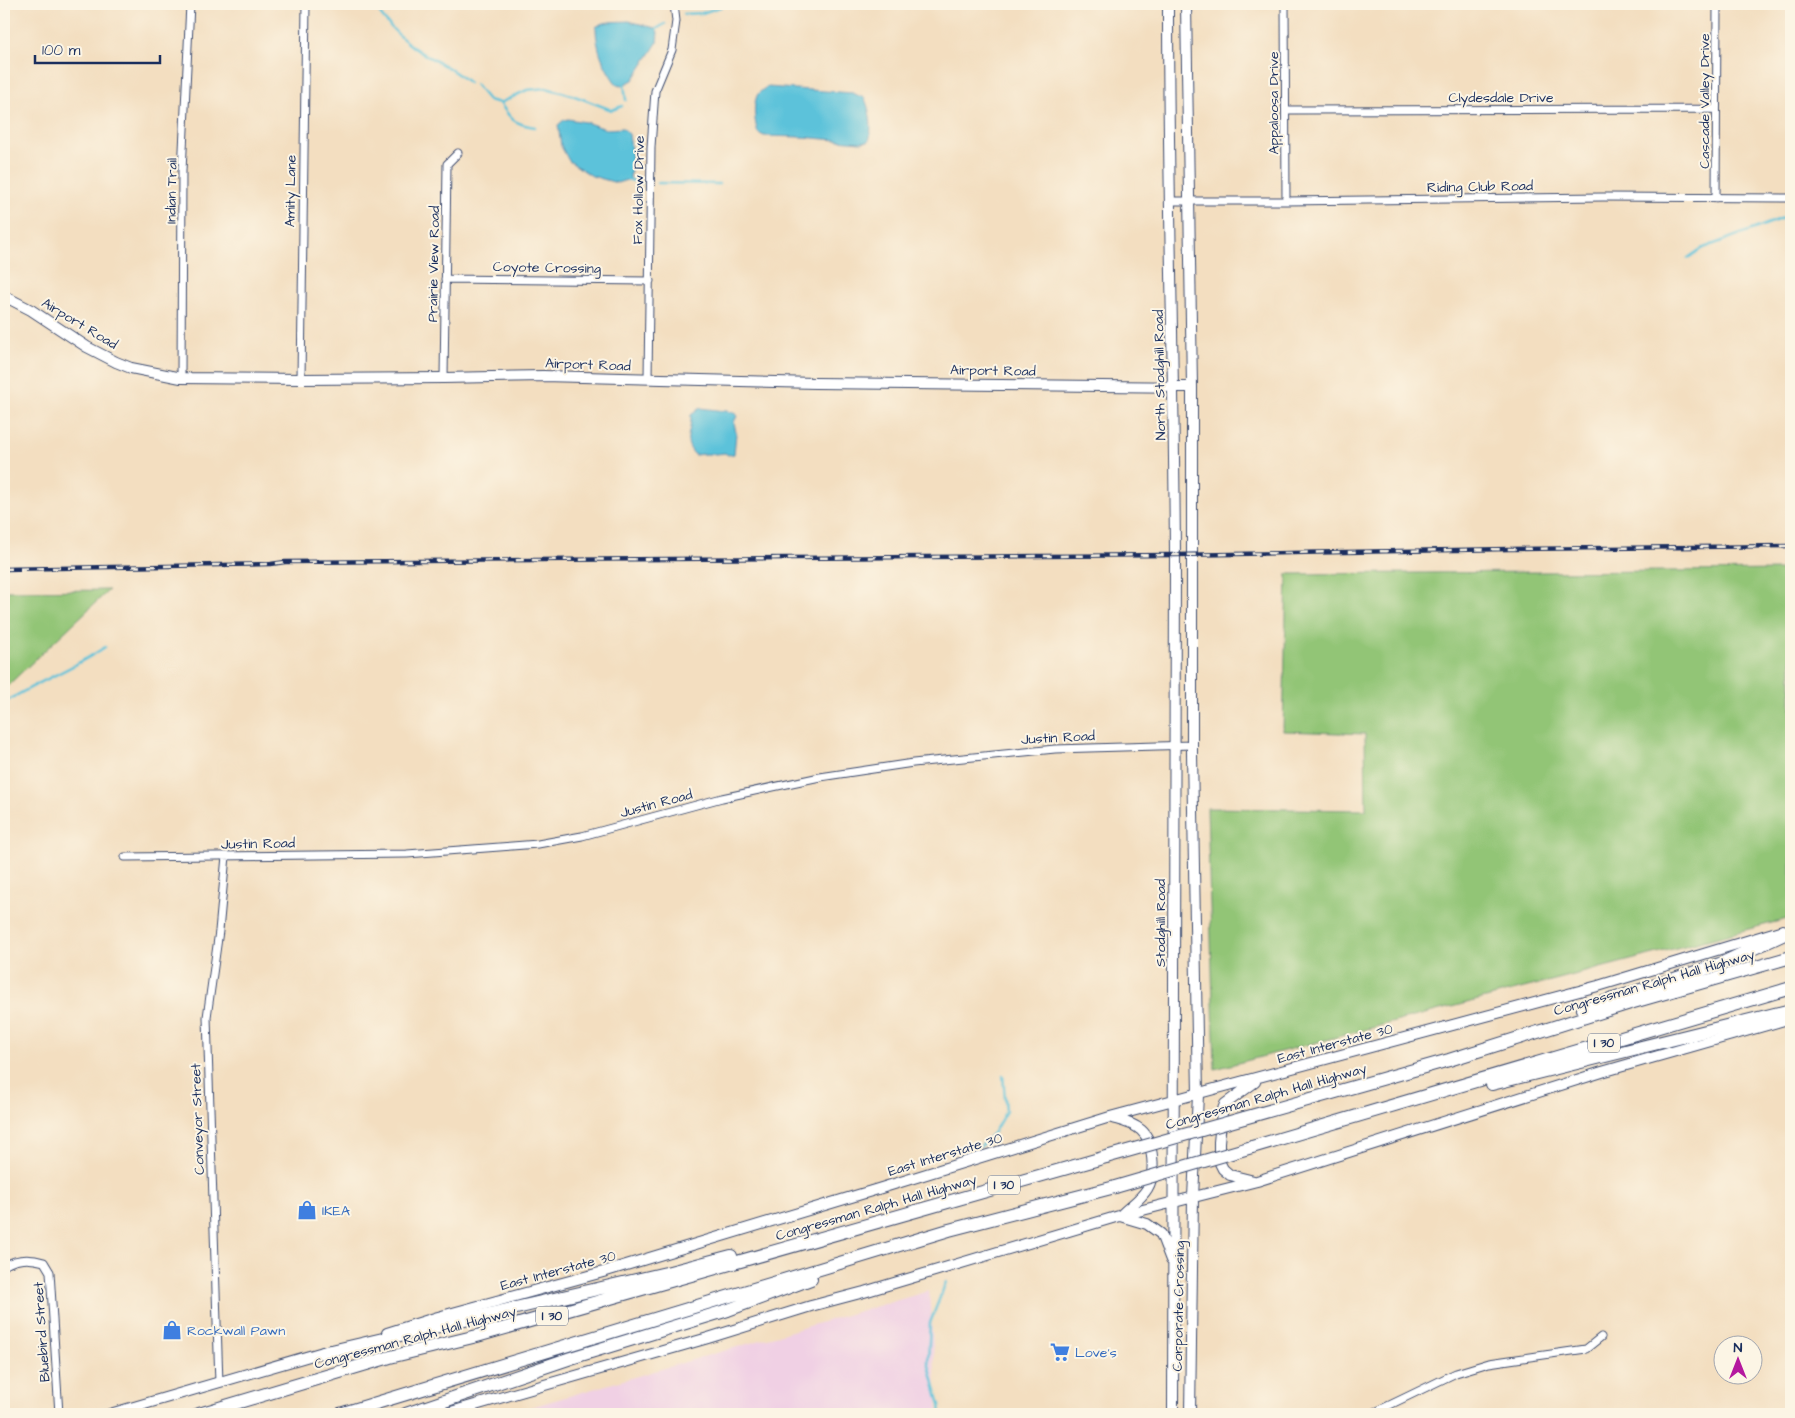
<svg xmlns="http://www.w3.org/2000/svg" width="1795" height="1418" viewBox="0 0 1795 1418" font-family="'Architects Daughter',sans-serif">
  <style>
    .built { fill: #f0d0e4 }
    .green { fill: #92c576; stroke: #567a6a }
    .water { fill: #5cc2da; stroke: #3c789c }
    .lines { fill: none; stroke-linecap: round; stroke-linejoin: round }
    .stream { stroke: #5cc2da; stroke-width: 2.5 }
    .street-casing { stroke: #3b496d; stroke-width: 9 }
    .secondary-casing { stroke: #3b496d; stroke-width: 12 }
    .highway-casing { stroke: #3b496d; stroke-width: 14 }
    .street { stroke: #fff; stroke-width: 7 }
    .secondary { stroke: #fff; stroke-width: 10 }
    .highway { stroke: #fff; stroke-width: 12 }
    .rail-casing { stroke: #1b2f5e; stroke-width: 4.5 }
    .rail { stroke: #fcf5e5; stroke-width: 2.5; stroke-dasharray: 8; stroke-linecap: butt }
    .highway-bridge-casing { stroke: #3b496d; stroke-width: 14; stroke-linecap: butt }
    .highway-bridge { stroke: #fff; stroke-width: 12 }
    .labels { text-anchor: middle; stroke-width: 4; stroke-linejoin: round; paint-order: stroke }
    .shield { fill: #fcf5e5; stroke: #5e6a86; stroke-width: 1 }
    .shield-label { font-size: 12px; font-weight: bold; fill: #1b2f5e }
    .street-label { font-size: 14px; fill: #1b2f5e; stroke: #fcf5e5 }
    .shop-label { font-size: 14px; fill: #366cbe; stroke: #fcf5e5; text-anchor: start }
  </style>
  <rect width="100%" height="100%" fill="#fcf5e5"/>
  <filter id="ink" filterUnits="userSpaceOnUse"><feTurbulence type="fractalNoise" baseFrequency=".02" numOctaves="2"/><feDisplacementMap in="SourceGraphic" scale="10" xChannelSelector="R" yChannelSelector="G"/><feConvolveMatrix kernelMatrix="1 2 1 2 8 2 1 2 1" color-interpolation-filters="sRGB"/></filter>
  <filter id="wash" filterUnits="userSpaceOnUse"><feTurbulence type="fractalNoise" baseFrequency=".0096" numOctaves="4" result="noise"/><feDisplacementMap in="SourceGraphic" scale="20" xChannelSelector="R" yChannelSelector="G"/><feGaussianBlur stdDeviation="1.12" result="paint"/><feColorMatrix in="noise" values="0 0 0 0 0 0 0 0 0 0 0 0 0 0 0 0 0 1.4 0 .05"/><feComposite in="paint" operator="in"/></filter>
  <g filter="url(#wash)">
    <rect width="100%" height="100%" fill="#f3dec0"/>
    <path class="built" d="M929 1291 938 1414H507Z"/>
    <path class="green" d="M1791 570V918L1215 1069 1207 808 1366 810 1365 734 1283 731 1287 574Z
      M109 590 4 689V591Z"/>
    <path class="water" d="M629 21 655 28 658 32 657 43 633 80 621 86 617 85C604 67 596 49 596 27 605 20 618 22 629 21Z
      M767 87 853 93 859 96 864 97C870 109 873 127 869 141L861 142 801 137 764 136 758 133C755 124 753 109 756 99 757 93 762 90 767 87Z
      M568 119 585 122 606 129 623 128 629 134 632 158 630 179 617 183 592 176 569 161 561 146 558 125 564 120Z
      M700 408 734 412 737 416 734 422 736 433 734 454 728 455 725 453C715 455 705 453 695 455 681 440 692 433 691 415Z"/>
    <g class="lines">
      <path class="stream" d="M374 4C382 20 404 42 420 52 439 63 452 68 469 83
        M684 14 702 13 729 4
        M653 31 665 24
        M624 83 626 100
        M475 84 488 100 500 103 527 90 546 88 572 95 612 110 622 106
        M500 103C511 120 514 124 535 127
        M627 179 642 183
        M658 183 719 184
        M1688 258 1701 249 1791 215
        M4 703C36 682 73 669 105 647
        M980 1147 994 1132 1006 1111 1003 1075
        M941 1414 940 1405 928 1362 930 1323 946 1282"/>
    </g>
  </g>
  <g filter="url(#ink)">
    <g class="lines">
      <defs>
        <path id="street" d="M1285 4 1286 201
          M1286 110 1716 109
          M1716 198 1717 4
          M1169 201H1286L1603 197 1791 198
          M445 279 650 281
          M181 378 182 171 190 4
          M444 378 447 164 458 153
          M301 379 306 4
          M648 379 651 147 655 91 672 50 676 21 674 4
          M125 857 407 854 538 844 582 836 722 798 820 777 913 763 1055 749 1192 745
          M4 1266C16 1258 31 1258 44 1262L50 1272 59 1414
          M219 1383 207 1017 219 931 226 856
          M1371 1414 1456 1373 1489 1363 1586 1349 1601 1337"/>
        <path id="secondary" d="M1168 4C1168 188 1174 372 1175 557 1175 842 1173 1128 1173 1414
          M1186 4 1192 387V753L1198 1095 1193 1197 1190 1414
          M4 296 31 310 87 347 116 362 131 368 181 378 301 379 444 378 543 376 815 383 1192 387
          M1112 1118C1122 1121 1133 1123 1141 1130 1154 1141 1156 1175 1147 1189 1141 1199 1130 1206 1122 1214
          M1254 1181 1230 1175 1223 1169 1219 1161V1142L1222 1112 1225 1104 1255 1082
          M1120 1216 1147 1224 1161 1234 1171 1260
          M387 1333 438 1317 603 1272 878 1189 1110 1117 1598 986 1783 930
          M110 1414 330 1350
          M444 1414 708 1338 811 1306 864 1292 1119 1216 1257 1181 1602 1072 1791 1018"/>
        <path id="highway" d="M1583 1009 1720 964 1791 931
          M1492 1084 1791 1010
          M1244 1118 1449 1060 1630 1003 1791 957
          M1252 1147 1791 988
          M323 1353 666 1273 731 1256
          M199 1414 390 1357 477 1336 1106 1157
          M340 1414 949 1230 1115 1187
          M406 1414 571 1358 728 1310 811 1279"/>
      </defs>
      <use href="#street" class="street-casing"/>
      <use href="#secondary" class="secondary-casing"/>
      <use href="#highway" class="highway-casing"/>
      <use href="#street" class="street"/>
      <use href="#secondary" class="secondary"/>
      <use href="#highway" class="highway"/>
      <defs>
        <path id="rail" d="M4 569 271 564 285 562 1175 555 1509 549 1791 546"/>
      </defs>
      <use href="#rail" class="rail-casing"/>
      <use href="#rail" class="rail"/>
      <defs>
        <path id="highway-bridge" d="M1106 1157 1244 1118
          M1115 1187 1252 1147"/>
      </defs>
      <use href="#highway-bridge" class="highway-bridge-casing"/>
      <use href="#highway-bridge" class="highway-bridge"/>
    </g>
  </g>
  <defs>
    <symbol id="shop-bare" viewBox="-9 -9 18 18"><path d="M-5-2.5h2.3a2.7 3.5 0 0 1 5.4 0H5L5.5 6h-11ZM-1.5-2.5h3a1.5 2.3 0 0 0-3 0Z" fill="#3f7fe0" stroke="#fcf5e5" stroke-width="2.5" paint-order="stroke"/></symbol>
    <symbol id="supermarket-bare" viewBox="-9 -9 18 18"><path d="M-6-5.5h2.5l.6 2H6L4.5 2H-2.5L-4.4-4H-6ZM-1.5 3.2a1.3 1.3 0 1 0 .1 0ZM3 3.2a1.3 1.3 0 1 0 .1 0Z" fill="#3f7fe0" stroke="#fcf5e5" stroke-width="2.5" paint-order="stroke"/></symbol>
  </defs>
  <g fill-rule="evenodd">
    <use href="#shop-bare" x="293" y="1196" width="28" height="28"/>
    <use href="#shop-bare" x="158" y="1316" width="28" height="28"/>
    <use href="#supermarket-bare" x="1046" y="1338" width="28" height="28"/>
  </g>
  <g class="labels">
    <g class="shield">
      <rect x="1588" y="1033.5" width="32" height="19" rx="4"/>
      <rect x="988" y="1175.5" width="32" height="19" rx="4"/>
      <rect x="536" y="1306.5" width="32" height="19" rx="4"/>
    </g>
    <g class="shield-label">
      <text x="1604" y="1047">I 30</text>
      <text x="1004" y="1189">I 30</text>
      <text x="552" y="1320">I 30</text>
    </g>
    <g class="street-label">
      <text x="1501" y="102">Clydesdale Drive</text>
      <text transform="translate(1704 101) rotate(-90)" y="5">Cascade Valley Drive</text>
      <text transform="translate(1273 103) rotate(-90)" y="5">Appaloosa Drive</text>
      <text transform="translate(1480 186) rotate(-1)" y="5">Riding Club Road</text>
      <text transform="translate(638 190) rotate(-89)" y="5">Fox Hollow Drive</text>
      <text transform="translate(171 191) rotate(-89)" y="5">Indian Trail</text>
      <text transform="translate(290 191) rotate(-89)" y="5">Amity Lane</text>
      <text transform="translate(433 264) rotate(-89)" y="5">Prairie View Road</text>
      <text transform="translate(547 267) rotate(1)" y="5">Coyote Crossing</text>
      <text transform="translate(80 323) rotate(31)" y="5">Airport Road</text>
      <text transform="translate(588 364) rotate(2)" y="5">Airport Road</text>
      <text transform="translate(993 370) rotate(1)" y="5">Airport Road</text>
      <text transform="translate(1159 375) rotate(-91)" y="5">North Stodghill Road</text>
      <text transform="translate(1058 737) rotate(-3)" y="5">Justin Road</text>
      <text transform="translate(656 803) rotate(-15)" y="5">Justin Road</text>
      <text transform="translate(258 843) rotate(-1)" y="5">Justin Road</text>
      <text transform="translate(1160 923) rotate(-90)" y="5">Stodghill Road</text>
      <text transform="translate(1654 982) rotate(-16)" y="5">Congressman Ralph Hall Highway</text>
      <text transform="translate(1335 1043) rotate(-15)" y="5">East Interstate 30</text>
      <text transform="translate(1266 1096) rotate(-16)" y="5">Congressman Ralph Hall Highway</text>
      <text transform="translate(197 1119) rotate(-92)" y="5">Conveyor Street</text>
      <text transform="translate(945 1154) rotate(-17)" y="5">East Interstate 30</text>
      <text transform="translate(876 1207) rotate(-16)" y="5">Congressman Ralph Hall Highway</text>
      <text transform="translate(558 1270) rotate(-15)" y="5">East Interstate 30</text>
      <text transform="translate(1178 1306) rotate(-89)" y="5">Corporate Crossing</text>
      <text transform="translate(41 1332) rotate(-94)" y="5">Bluebird Street</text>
      <text transform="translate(415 1337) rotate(-15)" y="5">Congressman Ralph Hall Highway</text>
    </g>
    <g class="shop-label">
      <text x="322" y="1215">IKEA</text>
      <text x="187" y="1335">Rockwall Pawn</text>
      <text x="1075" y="1357">Love's</text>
    </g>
  </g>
  <rect width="1795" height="1418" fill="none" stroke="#fcf5e5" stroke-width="20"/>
  <g transform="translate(1738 1360)"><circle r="24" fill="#fcf5e5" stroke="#a2a6af"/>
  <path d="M0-4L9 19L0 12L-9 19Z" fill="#b5179e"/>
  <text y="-8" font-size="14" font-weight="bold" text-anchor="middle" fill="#1b2f5e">N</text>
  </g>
  <path d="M35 55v8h125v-8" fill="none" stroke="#1b2f5e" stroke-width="2.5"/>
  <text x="42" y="55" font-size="15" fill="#1b2f5e" stroke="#fcf5e5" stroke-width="4" paint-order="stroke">100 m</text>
</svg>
